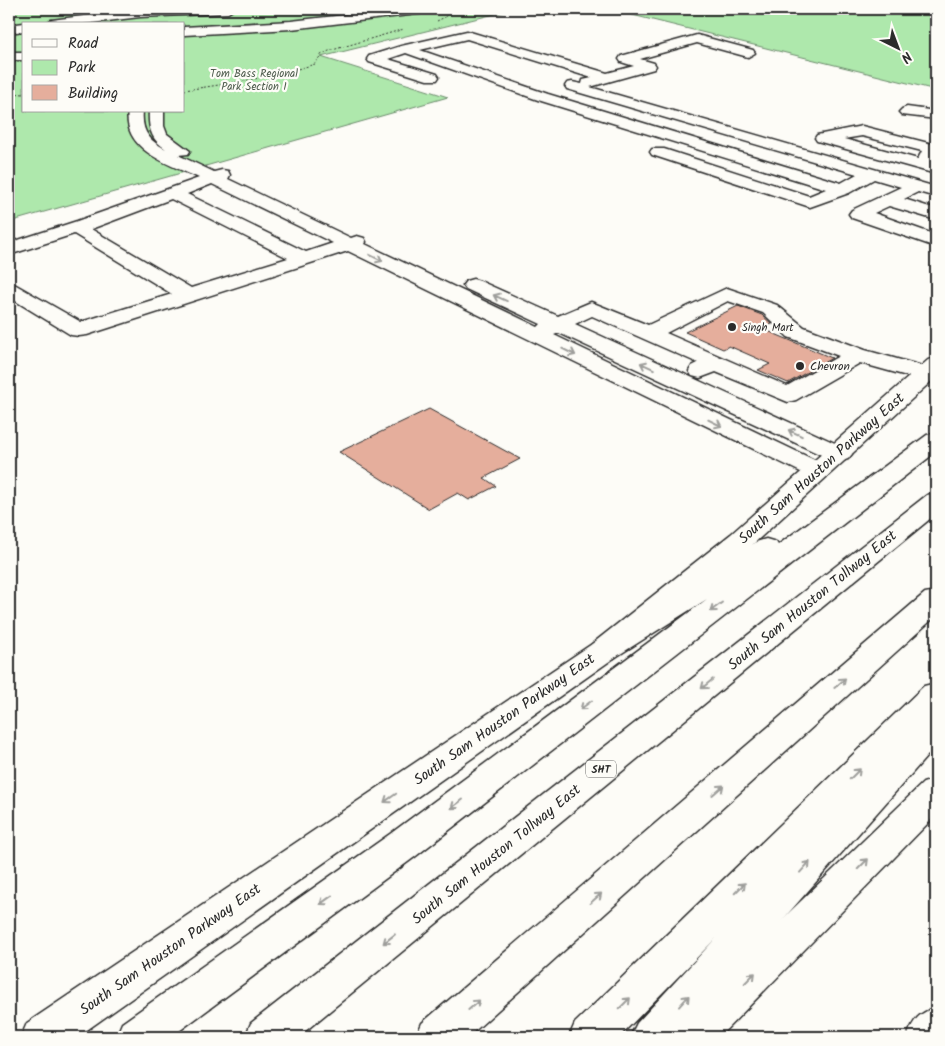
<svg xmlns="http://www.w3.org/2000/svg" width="945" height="1046" viewBox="0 0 945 1046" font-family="Kalam,sans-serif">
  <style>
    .green { fill: #aee8ac; stroke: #6c8a6c; fill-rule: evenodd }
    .building { fill: #e5ae9c; stroke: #2b2b2b }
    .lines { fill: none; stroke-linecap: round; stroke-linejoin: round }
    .minor-casing { stroke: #2b2b2b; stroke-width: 3 }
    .major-casing { stroke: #2b2b2b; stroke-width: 3 }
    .highway-casing { stroke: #2b2b2b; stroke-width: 3 }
    .path { stroke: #2b2b2b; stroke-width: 1; stroke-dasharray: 2 2; stroke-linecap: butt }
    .minor { fill: #fdfcf7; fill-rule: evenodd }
    .major { fill: #fdfcf7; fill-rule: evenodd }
    .highway { fill: #fdfcf7; fill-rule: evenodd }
    .oneway { stroke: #9e9e9b }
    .poi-dot { fill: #2b2b2b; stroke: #fdfcf7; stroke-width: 2 }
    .labels { text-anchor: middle; stroke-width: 4.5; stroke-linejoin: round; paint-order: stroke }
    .far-park-label { font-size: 11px; fill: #4c5a4b; stroke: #fdfcf7 }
    .far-poi-label { font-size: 11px; fill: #2b2b2b; stroke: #fdfcf7; text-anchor: start }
    .shield { fill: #fdfcf7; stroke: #6a6a68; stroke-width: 1 }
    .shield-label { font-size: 11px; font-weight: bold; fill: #2b2b2b }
    .poi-label { font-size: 12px; fill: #2b2b2b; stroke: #fdfcf7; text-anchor: start }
    .near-street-label { font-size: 15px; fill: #2b2b2b; stroke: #fdfcf7 }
  </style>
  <rect width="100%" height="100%" fill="#fdfcf7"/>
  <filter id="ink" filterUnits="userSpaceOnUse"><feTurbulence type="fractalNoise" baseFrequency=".02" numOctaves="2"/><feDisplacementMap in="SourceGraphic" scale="10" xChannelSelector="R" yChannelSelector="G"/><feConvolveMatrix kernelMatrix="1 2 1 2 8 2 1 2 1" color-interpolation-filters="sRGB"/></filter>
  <g filter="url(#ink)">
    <path class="green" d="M9 9H515L321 57 448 97 9 222ZM24 24H184V111H24Z
      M608 9H936V90Z"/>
    <path class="building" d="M738 306 762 315 772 324 763 329 832 358 788 383 758 370 770 364 729 346 723 349 685 332Z
      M429 409 520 459 484 478 496 486 469 500 458 493 429 509 339 452Z"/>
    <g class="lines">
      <defs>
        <path id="minor" d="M140 9H234L228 13 140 17 83 24H45L51 20Z
          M398 9H432L426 13 291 29 184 35V27L291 21Z
          M24 23 26 24H24V31L9 33V25Z
          M467 31 607 73 634 66 621 62 619 59 621 56 697 35 753 50 755 53 748 57 697 43 640 59 654 63 656 66 654 69 590 87 936 187V197L918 192 904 199 936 209V220L889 206 874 213 936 235V247L852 218 849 214 852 210 901 187 874 179 849 193 810 207 652 155 650 152 652 149H664L809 196 826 189 538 100 406 53 388 59 437 74 439 77 437 80H427L369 62 367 59 369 56 401 46ZM467 39 592 78 583 80 582 84 572 82 567 83 565 86 567 89 857 174 841 183 548 94 420 50Z
          M9 52H24V60H9Z
          M907 107 936 111V119L902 115 899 112 902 109Z
          M128 111H143C141 131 149 141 166 149 151 140 148 128 149 111H164V126L167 134 190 151 188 154 178 155 214 172 222 170 228 171 230 175 228 179 351 238 357 236 364 238 366 242 365 244 538 327 541 324 466 289 463 285 466 281 473 279 480 281 558 316 591 302 648 325 727 288 777 305 804 327 865 350 933 369 936 374 933 379 925 381 860 363 796 400 788 402 716 372 700 378 692 376 689 371 692 366 698 363 592 316 575 324 848 449 852 454 848 459 839 462 830 459 559 333 554 335 827 466 831 471 827 476 818 479 809 476 348 251 87 335 79 336 71 335 9 297V283L16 285 81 322 172 294 74 234 9 255V243L77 221 199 178C170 164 122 151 128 111ZM212 184 333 243 306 252 187 194ZM171 199 288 258 191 288 91 229ZM728 301 763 313 788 337 839 356 787 386 666 333Z
          M862 126 936 145V155L932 163 936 164V174L817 141 815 138 817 135ZM862 136 922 151 918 159 844 139Z
          M936 1007V1037H907C914 1019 918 1014 936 1007Z"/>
        <path id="major" d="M936 358V377L751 546 614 658 77 1037H21L27 1023 592 644 731 534 928 360Z
          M936 779V815L719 1037H669L675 1023 923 783Z"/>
        <path id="highway" d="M936 433V452L416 856 171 1037H116L122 1023 390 834 707 599 614 658 603 662 592 658 587 651 592 644 756 542 766 539 776 542 778 545 927 435Z
          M936 493V514L298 1037H245L251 1023 927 495Z
          M936 591V616L468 1037H416L422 1023 925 593Z
          M936 683V746L679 1037H630L637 1023 716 938 619 1037H569L575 1023 924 686Z"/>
      </defs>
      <use href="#minor" class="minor-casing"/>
      <use href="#major" class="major-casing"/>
      <use href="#highway" class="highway-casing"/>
      <path class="path" d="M437 21 447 16 442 10
        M184 90C229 84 272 77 315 64L321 55 329 51 404 29
        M9 93 24 94"/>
      <use href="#minor" class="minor"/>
      <use href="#major" class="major"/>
      <use href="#highway" class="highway"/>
    </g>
    <defs><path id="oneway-shaft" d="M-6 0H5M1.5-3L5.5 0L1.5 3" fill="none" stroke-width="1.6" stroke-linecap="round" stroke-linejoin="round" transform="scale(1.25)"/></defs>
    <g class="oneway">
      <use href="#oneway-shaft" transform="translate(376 258) rotate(26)"/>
      <use href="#oneway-shaft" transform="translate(500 298) rotate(-156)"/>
      <use href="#oneway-shaft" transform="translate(569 352) rotate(26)"/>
      <use href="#oneway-shaft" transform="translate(647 366) rotate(-155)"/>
      <use href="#oneway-shaft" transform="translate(715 423) rotate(26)"/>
      <use href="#oneway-shaft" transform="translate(795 433) rotate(-155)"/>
      <use href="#oneway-shaft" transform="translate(716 607) rotate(143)"/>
      <use href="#oneway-shaft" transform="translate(840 683) rotate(-41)"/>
      <use href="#oneway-shaft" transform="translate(707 684) rotate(141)"/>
      <use href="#oneway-shaft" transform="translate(586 705) rotate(143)"/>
      <use href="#oneway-shaft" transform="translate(855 774) rotate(-45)"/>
      <use href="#oneway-shaft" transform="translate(718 790) rotate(-41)"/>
      <use href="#oneway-shaft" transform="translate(390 798) rotate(145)"/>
      <use href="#oneway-shaft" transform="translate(457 804) rotate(143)"/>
      <use href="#oneway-shaft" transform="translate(863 864) rotate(-45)"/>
      <use href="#oneway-shaft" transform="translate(805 867) rotate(-48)"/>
      <use href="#oneway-shaft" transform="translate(740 888) rotate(-45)"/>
      <use href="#oneway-shaft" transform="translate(596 898) rotate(-41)"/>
      <use href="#oneway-shaft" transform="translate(326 900) rotate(144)"/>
      <use href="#oneway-shaft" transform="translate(389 939) rotate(142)"/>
      <use href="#oneway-shaft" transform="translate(750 978) rotate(-45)"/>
      <use href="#oneway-shaft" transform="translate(684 1001) rotate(-48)"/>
      <use href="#oneway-shaft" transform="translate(625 1003) rotate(-45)"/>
      <use href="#oneway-shaft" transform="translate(474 1005) rotate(-41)"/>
    </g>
  </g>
  <g class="poi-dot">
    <circle cx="732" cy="327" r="5"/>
    <circle cx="800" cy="366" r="5"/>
  </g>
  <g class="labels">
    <g class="far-park-label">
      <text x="254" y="77">Tom Bass Regional<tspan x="254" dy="13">Park Section I</tspan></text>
    </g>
    <g class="far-poi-label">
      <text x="742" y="331">Singh Mart</text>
    </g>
    <rect class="shield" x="586" y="760.5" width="30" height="17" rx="4"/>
    <g class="shield-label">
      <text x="601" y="773">SHT</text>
    </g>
    <g class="poi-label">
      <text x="810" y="370">Chevron</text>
    </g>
    <g class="near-street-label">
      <text transform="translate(821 468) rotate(-42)" y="5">South Sam Houston Parkway East</text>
      <text transform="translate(812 600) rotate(-39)" y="5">South Sam Houston Tollway East</text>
      <text transform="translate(504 719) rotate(-35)" y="5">South Sam Houston Parkway East</text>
      <text transform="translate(496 854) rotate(-39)" y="5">South Sam Houston Tollway East</text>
      <text transform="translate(170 949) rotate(-35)" y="5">South Sam Houston Parkway East</text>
    </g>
  </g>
  <rect width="945" height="1046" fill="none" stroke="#fdfcf7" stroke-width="30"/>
  <rect x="15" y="15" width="915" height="1016" fill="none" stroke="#2b2b2b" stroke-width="2" filter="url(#ink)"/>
  <rect x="22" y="22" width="162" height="90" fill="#fdfcf7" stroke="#a9a8a5"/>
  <rect x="32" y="39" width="25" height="8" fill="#fdfcf7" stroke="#a9a8a5"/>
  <text x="68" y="48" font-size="15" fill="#2b2b2b">Road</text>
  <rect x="32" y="60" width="25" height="15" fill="#aee8ac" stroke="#a9a8a5"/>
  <text x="68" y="72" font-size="15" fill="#2b2b2b">Park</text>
  <rect x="32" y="85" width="25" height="15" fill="#e5ae9c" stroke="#a9a8a5"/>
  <text x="68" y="98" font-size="15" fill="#2b2b2b">Building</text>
  <g transform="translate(898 48) rotate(138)" stroke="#fdfcf7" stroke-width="4" paint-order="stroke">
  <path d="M0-4L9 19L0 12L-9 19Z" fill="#2b2b2b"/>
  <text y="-8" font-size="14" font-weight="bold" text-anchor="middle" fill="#2b2b2b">N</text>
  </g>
</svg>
